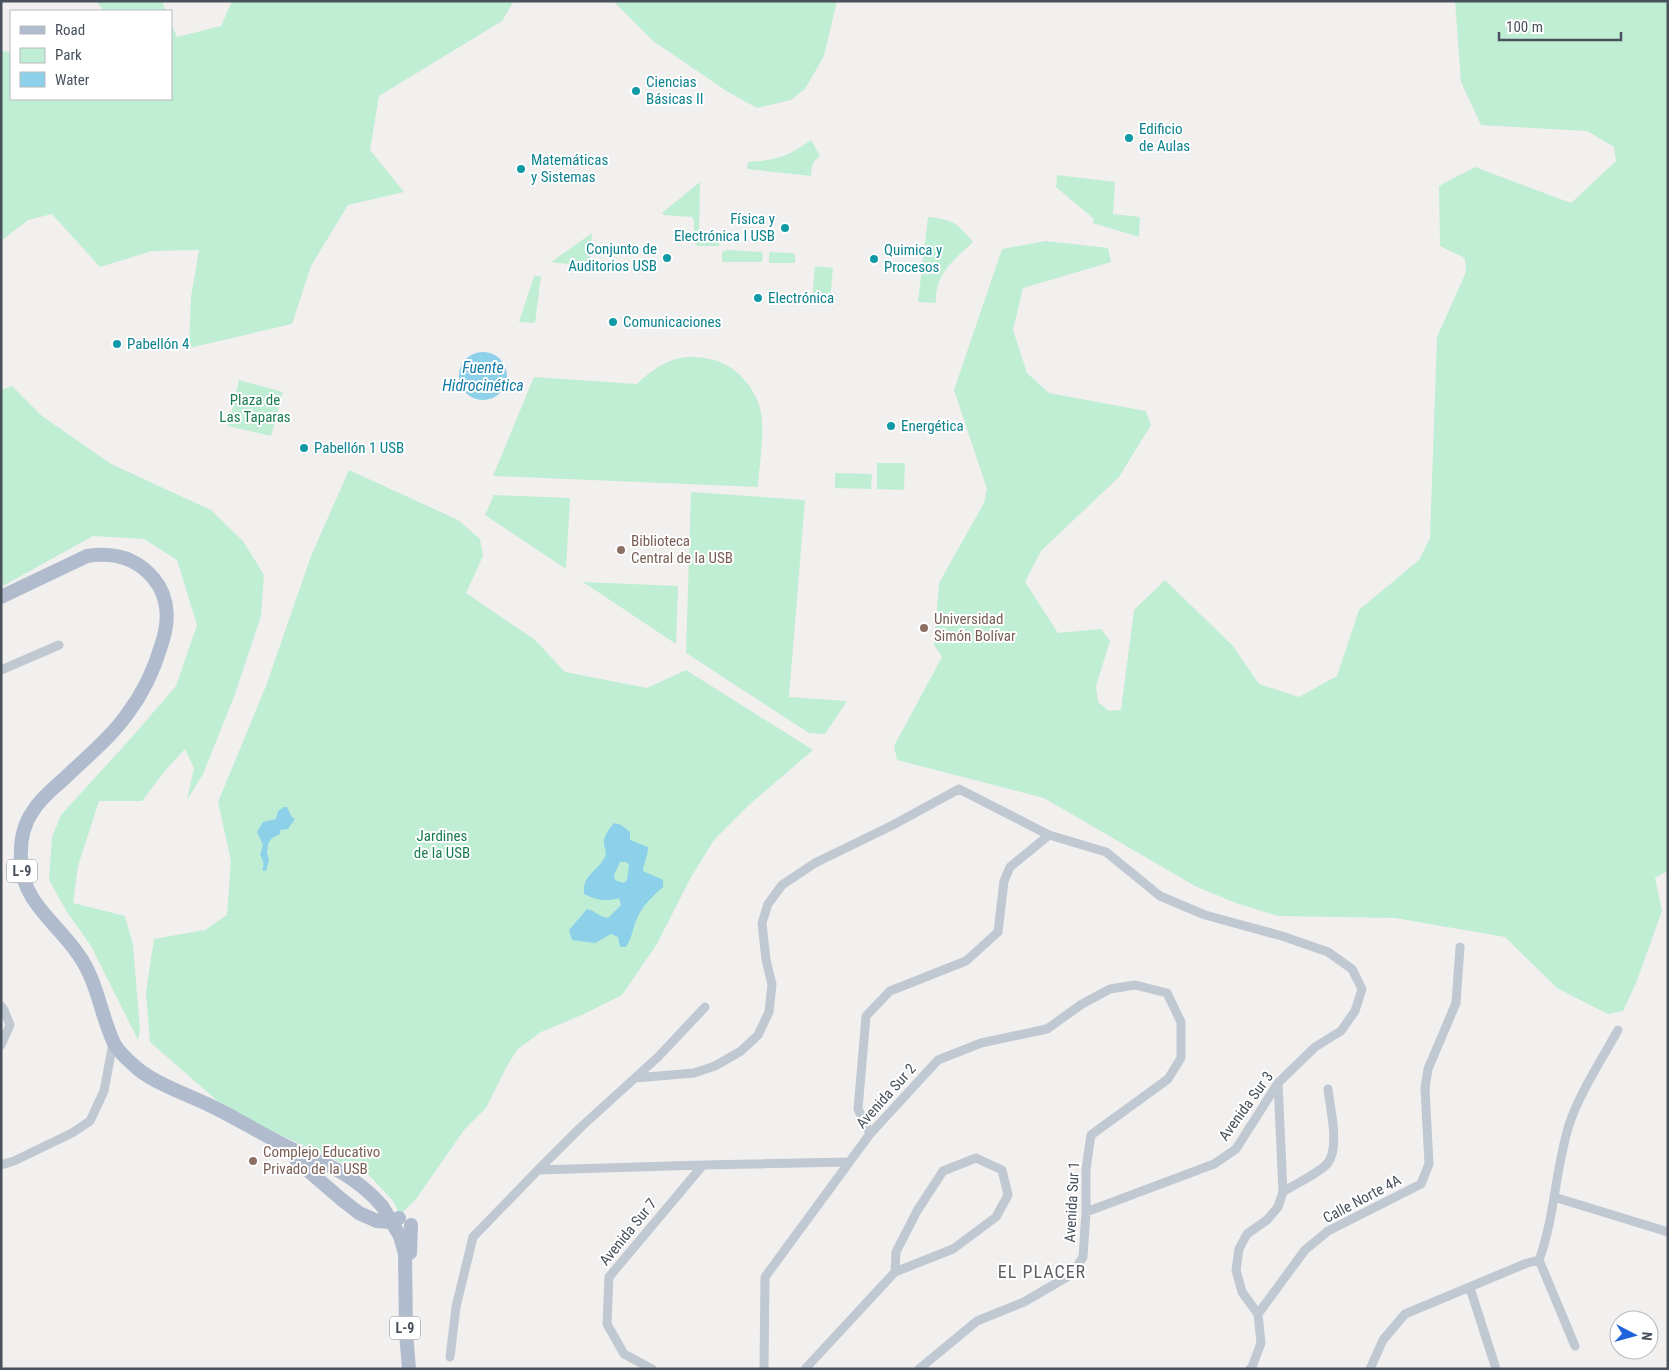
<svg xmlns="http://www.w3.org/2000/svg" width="1669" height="1370" viewBox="0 0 1669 1370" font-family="'Roboto Condensed',sans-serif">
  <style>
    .green { fill: #bfeed4 }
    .water { fill: #8dd0e9; fill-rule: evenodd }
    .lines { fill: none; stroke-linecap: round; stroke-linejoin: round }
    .street { stroke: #c0c8d1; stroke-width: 9 }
    .primary { stroke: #b0bccd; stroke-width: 14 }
    .primary-bridge { stroke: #b0bccd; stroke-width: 14 }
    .culture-dot { fill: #0f9aa8; stroke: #fff; stroke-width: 2 }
    .education-dot { fill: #8d6e63; stroke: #fff; stroke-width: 2 }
    .labels { text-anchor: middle; stroke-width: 4; stroke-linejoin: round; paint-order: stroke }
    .shield { fill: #fff; stroke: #7f858d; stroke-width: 1 }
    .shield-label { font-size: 14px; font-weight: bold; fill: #48515c }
    .culture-label { font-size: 15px; fill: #0d838f; stroke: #fff; text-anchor: start }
    .park-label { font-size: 15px; fill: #1a7c52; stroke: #fff }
    .education-label { font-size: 15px; fill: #785e54; stroke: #fff; text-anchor: start }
    .street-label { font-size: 15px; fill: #48515c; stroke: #fff }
    .water-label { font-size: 16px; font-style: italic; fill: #117ca6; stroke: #fff }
    .quarter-label { font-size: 18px; letter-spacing: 1px; fill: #5c5f64; stroke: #fff }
  </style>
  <rect width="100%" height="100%" fill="#f2efef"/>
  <path class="green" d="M96 1H162L166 11H104Z
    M232 1H514L502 21 379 96 370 150 404 192 348 205 311 266 292 324 189 348 191 297 199 250 152 251 100 267 52 214 28 220 1 241V51L11 52V99H171V23L177 37 221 26Z
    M613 1H837L824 56 805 89 791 100 757 108 728 92 653 41Z
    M1455 1H1668V871L1655 878 1662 911 1636 983 1623 1011 1608 1014 1557 988 1505 937 1395 918 1278 916 1236 903 1195 886 1044 798 897 760 894 746 942 657 934 645 939 583 984 503 987 489 954 390 1002 249 1046 241 1108 248 1111 262 1023 288 1013 330 1027 373 1049 393 1146 411 1151 425 1119 477 1041 551 1025 582 1058 633 1101 629 1110 641 1096 686 1098 702 1109 711 1121 710 1134 610 1165 580 1233 646 1259 684 1299 697 1337 676 1359 610 1419 560 1430 538 1437 337 1466 272 1465 258 1440 246 1439 186 1475 167 1571 203 1616 161 1614 147 1587 131 1481 125 1461 82Z
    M811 140 820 156C812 161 812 167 811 176L747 169 748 162C777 160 787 157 811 140Z
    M1057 175 1115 182 1113 214 1140 217 1139 237 1093 223 1094 219 1056 187Z
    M700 182 699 237 720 238 719 246H698L694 243V220L692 217 664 215 662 213Z
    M928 217C954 220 956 222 973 242 953 261 935 273 936 303L918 302Z
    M592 233 590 263 594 267 551 262Z
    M727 250 761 252 763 254 762 262H722V252Z
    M770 252 793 253 795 255V263H769V254Z
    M815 266 833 268 830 301 812 300Z
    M534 276H541L535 323 519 322Z
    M688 357C700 357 711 358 722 363 741 371 758 393 761 413 765 436 759 464 758 487L493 476 534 377 637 384C653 369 666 359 688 357Z
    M239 380 283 392 271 436 228 426Z
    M12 386 42 416 111 464 211 510 243 541 264 575 261 616 235 694 203 774 187 800 194 768 185 749 164 772 142 801H99L78 866 73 903 125 916 133 945 140 1030 138 1040 91 946 67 912 49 880 52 837 61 815 132 737 176 686 197 625 177 560 144 539 93 536 1 587V390Z
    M877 463H905L904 490 877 489Z
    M349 470 458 520 480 539 483 556 466 593 535 640 565 672 647 688 686 670 813 750 749 805 714 840 691 877 657 944 622 995 584 1014 541 1032 518 1049 508 1064 486 1108 464 1130 416 1199 400 1215 393 1201 370 1176 230 1112 150 1042 146 992 154 939 205 930 227 915 231 861 218 802 266 686 311 556Z
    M835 473 872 474 871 489 835 488Z
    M691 492 805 500 789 697 847 701 825 734 809 733 686 653Z
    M494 495 570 498 566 569 485 515Z
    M583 582 678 586 676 644Z"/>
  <path class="water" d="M459 376a24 24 0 1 1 48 0a24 24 0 1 1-48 0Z
    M284 807H287L291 816 295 819 288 829 280 830V834L271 839 268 844 267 852 269 860 266 871 262 870C265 864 263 860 260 855L263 845 257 832 263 822 276 819 278 811Z
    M614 823 621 825 630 832V840L648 847C648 856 644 862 643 871L663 880V887C652 897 641 907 636 921 632 932 632 937 626 947H620L618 937 611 934 595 943 572 940 569 930 587 909C595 911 600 917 608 918L621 905 619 898C607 902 595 900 584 894 582 875 597 872 605 857 608 851 603 847 604 841 604 835 610 828 614 823ZM620 862H626L629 865 627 880 624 883 615 880 614 875Z"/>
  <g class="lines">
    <path class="street" d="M1 670 59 645
      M1 1006 4 1010 10 1025 1 1045
      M635 1078 694 1073 715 1066 741 1051 758 1035 769 1012 772 984 766 960 762 923 768 904 782 885 815 863 893 825 959 789 1049 835
      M870 1134 858 1109 866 1016 890 991 966 961 998 932 1004 881 1010 867 1049 835 1106 852 1160 896 1205 915 1282 936 1328 952 1352 969 1362 989 1355 1011 1341 1031 1315 1047 1278 1083 1236 1149 1214 1164 1086 1212
      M1 1165 14 1161 72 1133 90 1121 104 1091 113 1043
      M538 1170 581 1127 658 1057 705 1007
      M1283 1192C1295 1184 1317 1174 1326 1165 1341 1150 1330 1108 1328 1089
      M1554 1197 1668 1232
      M1539 1260 1575 1346
      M1470 1288 1496 1369
      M1258 1314 1305 1250 1328 1231 1421 1184 1429 1164 1425 1088 1428 1069 1456 1003 1460 947
      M450 1357 456 1307 473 1237 538 1170 703 1165 849 1162
      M652 1369 624 1354 607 1324 609 1277 703 1165
      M764 1369 765 1277 870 1134 938 1060 981 1043 1047 1029 1082 1004 1110 989 1135 985 1167 993 1181 1022V1058L1168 1079 1091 1135 1086 1169V1212L1083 1257 1072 1274 1024 1302 977 1321 919 1369
      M805 1369 895 1272 953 1249 996 1217 1008 1195 1002 1170 976 1158 943 1171 917 1211 896 1252 895 1272
      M1250 1369 1252 1367 1261 1343 1258 1314 1242 1292 1236 1270 1239 1249 1247 1234 1267 1220 1278 1207 1283 1192 1278 1083
      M1370 1369 1383 1340 1405 1314 1527 1263 1539 1260C1555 1217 1555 1170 1569 1125 1579 1094 1602 1059 1618 1030"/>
    <path class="primary" d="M1 597 87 556C113 552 137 558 154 579 170 598 169 624 161 646 154 670 143 693 128 713 112 736 89 755 69 774 57 786 42 796 33 811 23 825 20 843 21 860 21 901 57 923 78 954 97 980 100 1012 113 1041 117 1051 129 1061 138 1069 156 1084 191 1096 213 1107 240 1120 265 1136 292 1149 307 1157 324 1162 339 1171 355 1180 370 1192 382 1206
      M292 1150 297 1161 341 1199 359 1213 377 1221 390 1222 399 1218
      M400 1236 405 1254 406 1333 409 1369
      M410 1253 411 1225"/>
    <path class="primary-bridge" d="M382 1206 400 1236"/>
  </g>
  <g class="culture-dot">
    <circle cx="636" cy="91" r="5"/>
    <circle cx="1129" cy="138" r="5"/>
    <circle cx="521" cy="169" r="5"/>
    <circle cx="785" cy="228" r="5"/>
    <circle cx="667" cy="258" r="5"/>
    <circle cx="874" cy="259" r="5"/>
    <circle cx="758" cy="298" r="5"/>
    <circle cx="613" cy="322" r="5"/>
    <circle cx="117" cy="344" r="5"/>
    <circle cx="891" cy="426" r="5"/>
    <circle cx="304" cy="448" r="5"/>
  </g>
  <g class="education-dot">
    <circle cx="621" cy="550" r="5"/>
    <circle cx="924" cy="628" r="5"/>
    <circle cx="253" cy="1161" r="5"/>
  </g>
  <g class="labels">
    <g class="shield">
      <rect x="7" y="859.5" width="30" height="23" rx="4"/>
      <rect x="390" y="1316.5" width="30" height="23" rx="4"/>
    </g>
    <g class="shield-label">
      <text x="22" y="876">L-9</text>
      <text x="405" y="1333">L-9</text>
    </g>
    <g class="culture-label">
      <text x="646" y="87">Ciencias<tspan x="646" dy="17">Básicas II</tspan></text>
      <text x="1139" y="134">Edificio<tspan x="1139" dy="17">de Aulas</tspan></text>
      <text x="531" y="165">Matemáticas<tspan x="531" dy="17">y Sistemas</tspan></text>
      <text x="775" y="224" text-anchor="end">Física y<tspan x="775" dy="17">Electrónica I USB</tspan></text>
      <text x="657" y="254" text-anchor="end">Conjunto de<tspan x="657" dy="17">Auditorios USB</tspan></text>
      <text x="884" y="255">Quimica y<tspan x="884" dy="17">Procesos</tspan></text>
      <text x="768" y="303">Electrónica</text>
      <text x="623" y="327">Comunicaciones</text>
      <text x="127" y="349">Pabellón 4</text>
      <text x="901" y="431">Energética</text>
      <text x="314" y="453">Pabellón 1 USB</text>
    </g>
    <g class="park-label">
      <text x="255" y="405">Plaza de<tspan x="255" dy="17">Las Taparas</tspan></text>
      <text x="442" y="841">Jardines<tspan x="442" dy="17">de la USB</tspan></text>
    </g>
    <g class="education-label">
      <text x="631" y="546">Biblioteca<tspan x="631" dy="17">Central de la USB</tspan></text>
      <text x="934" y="624">Universidad<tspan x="934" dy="17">Simón Bolívar</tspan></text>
      <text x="263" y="1157">Complejo Educativo<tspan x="263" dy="17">Privado de la USB</tspan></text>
    </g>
    <g class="street-label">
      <text transform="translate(886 1096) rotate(-48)" y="5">Avenida Sur 2</text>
      <text transform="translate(1246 1106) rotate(-54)" y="5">Avenida Sur 3</text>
      <text transform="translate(1362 1199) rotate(-28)" y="5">Calle Norte 4A</text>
      <text transform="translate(1072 1202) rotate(-87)" y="5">Avenida Sur 1</text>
      <text transform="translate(628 1232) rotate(-51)" y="5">Avenida Sur 7</text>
    </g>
    <g class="water-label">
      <text x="483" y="373">Fuente<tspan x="483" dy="18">Hidrocinética</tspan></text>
    </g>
    <g class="quarter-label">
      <text x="1042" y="1278">EL PLACER</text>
    </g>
  </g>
  <rect width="1669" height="1370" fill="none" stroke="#48515c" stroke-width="5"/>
  <rect x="10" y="10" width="162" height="90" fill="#ffffff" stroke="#b6b9be"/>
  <rect x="20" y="26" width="25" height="8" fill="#b0bccd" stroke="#b6b9be"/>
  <text x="55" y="35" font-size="15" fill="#48515c">Road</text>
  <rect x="20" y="48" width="25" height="15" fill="#bfeed4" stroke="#b6b9be"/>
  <text x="55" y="60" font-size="15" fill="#48515c">Park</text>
  <rect x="20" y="72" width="25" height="15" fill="#8dd0e9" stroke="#b6b9be"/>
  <text x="55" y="85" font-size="15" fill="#48515c">Water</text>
  <g transform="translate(1634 1335) rotate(96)"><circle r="24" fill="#ffffff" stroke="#b6b9be"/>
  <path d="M0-4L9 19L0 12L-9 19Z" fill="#1f64dc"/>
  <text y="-8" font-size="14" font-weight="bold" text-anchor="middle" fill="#48515c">N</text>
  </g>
  <path d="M1499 32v8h122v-8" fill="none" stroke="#48515c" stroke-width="2.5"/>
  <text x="1506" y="32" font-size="15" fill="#48515c" stroke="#ffffff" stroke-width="4" paint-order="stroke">100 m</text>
</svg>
